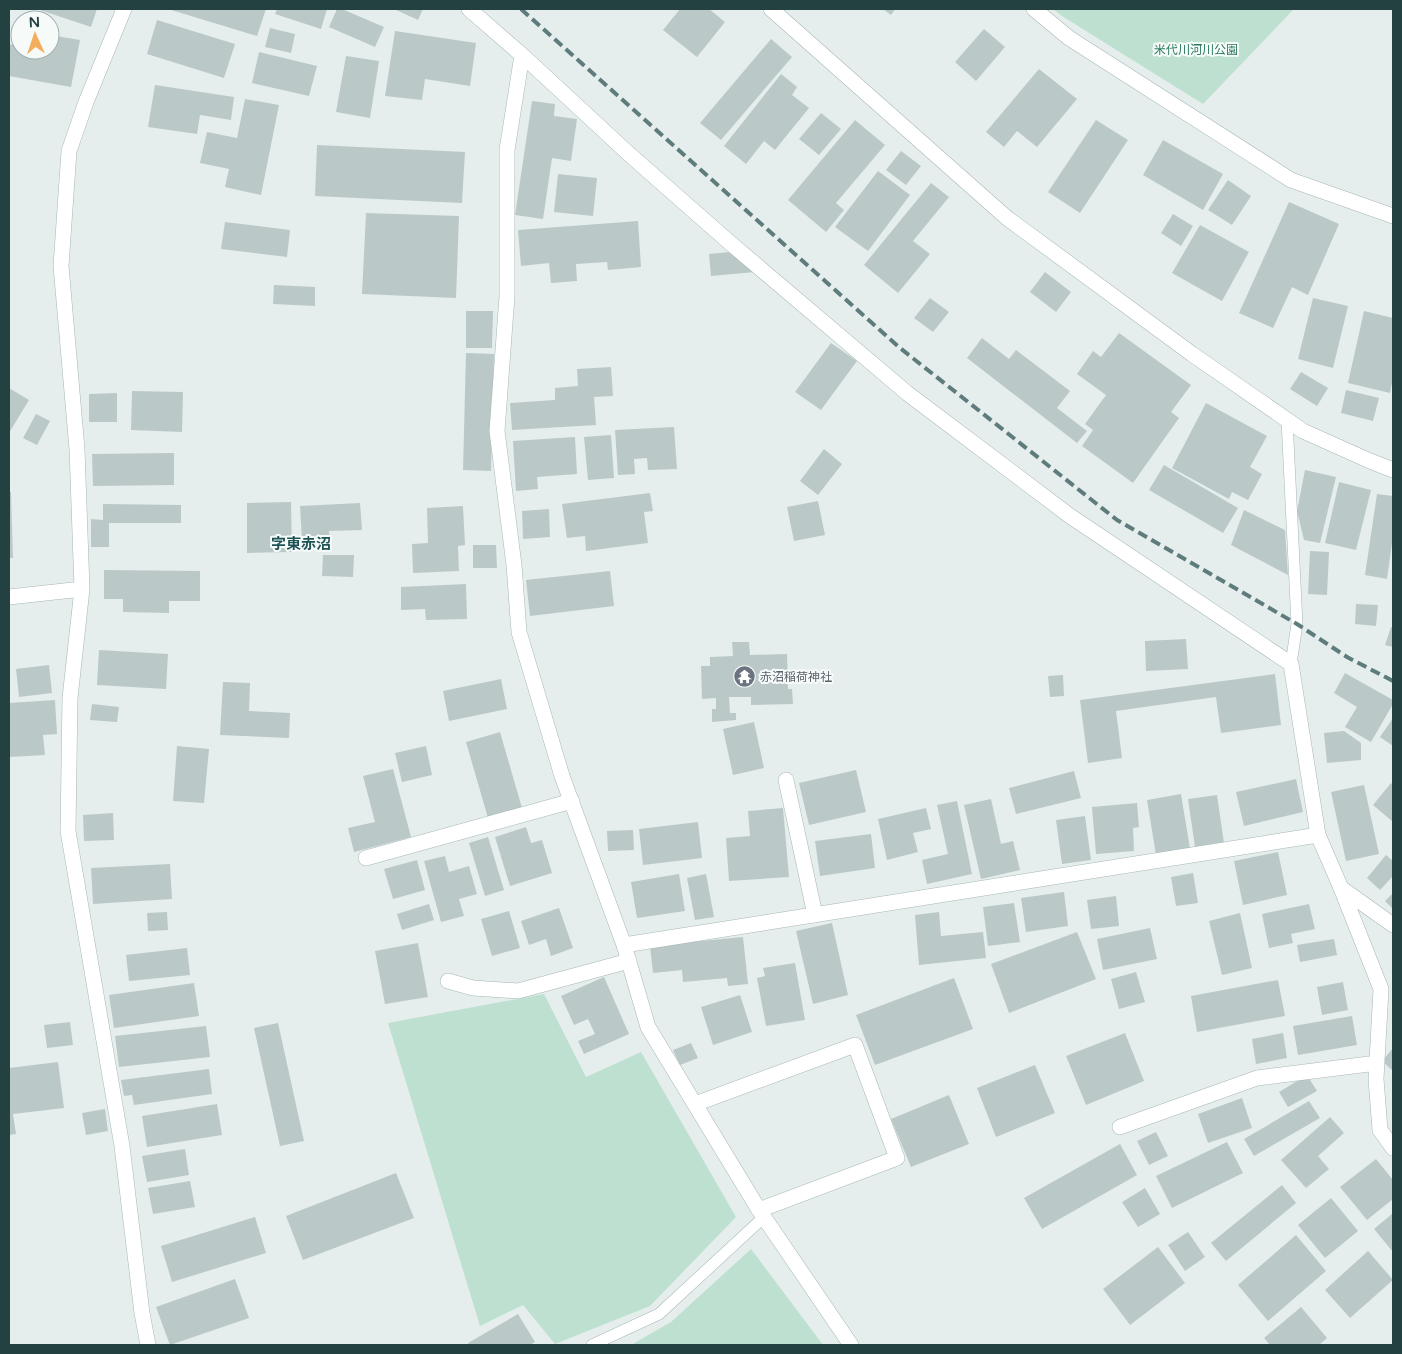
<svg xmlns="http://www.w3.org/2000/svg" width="1402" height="1354" viewBox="0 0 1402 1354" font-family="'Varela Round','Noto Sans JP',sans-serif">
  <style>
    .green { fill: #bee0d0 }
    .building { fill: #bac9c7 }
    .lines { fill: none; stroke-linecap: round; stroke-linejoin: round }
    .service-casing { stroke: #a7b7b6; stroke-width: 12 }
    .minor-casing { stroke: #a7b7b6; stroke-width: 16 }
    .tertiary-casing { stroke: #a7b7b6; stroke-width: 16 }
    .service { stroke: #fff; stroke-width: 11 }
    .minor { stroke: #fff; stroke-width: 15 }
    .tertiary { stroke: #fff; stroke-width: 15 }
    .rail { stroke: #5e7c7c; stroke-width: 4; stroke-dasharray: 10 5; stroke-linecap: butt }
    .labels { text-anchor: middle; stroke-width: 4; stroke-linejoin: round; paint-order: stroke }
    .park-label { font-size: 12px; fill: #2c795f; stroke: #f6fbfa }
    .worship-label { font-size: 12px; fill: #5b616d; stroke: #f6fbfa; text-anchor: start }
    .quarter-label { font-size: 15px; font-weight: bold; fill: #1f5254; stroke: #f6fbfa }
  </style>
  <rect width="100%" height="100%" fill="#e5eeed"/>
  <path class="green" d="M1053 9H1294L1203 104 1062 16Z
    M544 994 586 1077 641 1052 736 1217 650 1306 555 1344 523 1305 480 1326 388 1023Z
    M751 1249 823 1345H631L671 1322Z"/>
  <path class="building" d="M37 9H97L91 27Z
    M168 9H266L257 36Z
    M277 9H327L321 29 275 14Z
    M337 9H342L384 27 375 47 329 27Z
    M394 9H423L418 20Z
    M680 9H709L725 22 697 57 663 30Z
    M883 9H895L891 15Z
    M157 20 235 44 224 78 147 54Z
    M270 28 295 34 291 53 265 47Z
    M984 29 1005 47 976 81 955 62Z
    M395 31 476 43 470 86 425 79 422 100 385 96Z
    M50 35 80 40 71 87 9 76V44L20 46V50H50Z
    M771 39 792 57 721 140 700 123Z
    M259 52 317 66 309 96 252 83Z
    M346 56 379 61 370 118 336 112Z
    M1039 69 1077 99 1037 147 1017 131 1004 147 986 132Z
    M781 74 797 87 792 95 809 108 775 150 764 141 746 164 724 146Z
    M155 85 234 97 231 120 200 115 197 134 148 127Z
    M245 99 279 105 261 195 225 187 229 169 200 163 207 132 237 138Z
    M532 101 555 104 554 116 577 119 571 161 552 158 543 219 515 215Z
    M821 113 841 129 819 155 799 139Z
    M855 120 885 145 836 203 844 210 826 232 788 200Z
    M1096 120 1128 140 1080 213 1048 192Z
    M1163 140 1223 174 1203 210 1143 175Z
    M317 145 465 152 462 203 315 196Z
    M901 151 921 166 906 185 886 170Z
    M878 171 910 195 868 251 835 227Z
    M558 174 597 178 593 216 554 212Z
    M1228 180 1251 196 1232 225 1208 210Z
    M931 183 949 197 913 241 930 254 898 293 864 265Z
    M1289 202 1339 224 1308 295 1292 287 1273 328 1239 313Z
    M366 213 459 216 456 298 362 294Z
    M1173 214 1193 226 1181 246 1161 233Z
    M638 221 641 267 608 270 607 262 576 264 577 281 551 283 549 263 521 266 518 230Z
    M225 222 290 230 287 257 221 249Z
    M1200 225 1249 252 1222 301 1172 273Z
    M730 252 755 272 711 276 709 254Z
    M1045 272 1071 292 1056 312 1030 292Z
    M274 285 315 287V306L273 304Z
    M930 298 949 312 933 332 914 318Z
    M1313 298 1348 306 1333 368 1298 359Z
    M466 311H493L492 348H466Z
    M1364 311 1393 318V377L1390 393 1348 383Z
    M1119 333 1191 385 1171 412 1179 418 1133 483 1082 446 1093 430 1085 424 1106 395 1077 374 1093 351 1101 357Z
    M982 338 1009 359 1016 350 1070 391 1057 408 1087 431 1077 443 967 358Z
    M831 343 857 361 821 410 795 392Z
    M466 353 494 354 491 471 463 470Z
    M611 367 613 396 594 397 596 425 512 430 510 403 555 400V388L578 386 577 369Z
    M1301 372 1328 388 1317 406 1290 389Z
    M9 388 29 400 9 433Z
    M1346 390 1379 398 1373 421 1341 413Z
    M132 391 183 392 182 432 131 430Z
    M117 393V422H89V394Z
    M1206 403 1267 436 1250 467 1262 474 1248 500 1232 492 1229 499 1172 468Z
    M36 414 50 421 37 445 23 438Z
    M674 427 677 469 648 470 647 458 634 459 635 474 618 475 615 430Z
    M611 435 614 478 588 480 584 437Z
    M575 437 577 474 537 477 538 489 516 491 513 441Z
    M824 449 842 464 818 495 800 481Z
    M174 453V485L93 486 92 454Z
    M1164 465 1238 508 1223 533 1149 490Z
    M1305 470 1336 477 1320 543 1304 540 1297 511Z
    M1339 482 1371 490 1356 550 1325 543Z
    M9 492H11L13 558H9Z
    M650 493 653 511 644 512 648 543 586 551 585 536 567 538 562 504Z
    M1377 494 1393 496V536L1387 579 1365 575Z
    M818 501 825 535 794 541 787 507Z
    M291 502 292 552 247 553V503Z
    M360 503 362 530 329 531 330 540 302 541 300 506Z
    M103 504 181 505V523H109V547H91V519L103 520Z
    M463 506 465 545 458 546 459 571 413 573 412 544 428 543 427 508Z
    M549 509 550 537 523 539 522 511Z
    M1244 510 1285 530 1288 575 1231 545Z
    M473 545H496L497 568H473Z
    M1310 551 1329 552 1327 595 1308 594Z
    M323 555H354L353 577 322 576Z
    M104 570 200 571V601H169V613L123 612V599H104Z
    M610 571 614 606 530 616 526 580Z
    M466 584 467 619 426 620 425 609 401 610V587Z
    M1356 604 1378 605 1376 626 1355 624Z
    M1391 627 1393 628V647L1385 645Z
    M1186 639 1188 669 1146 671 1145 641Z
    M732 642H749L750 655 787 654 788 689H792L793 704 751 705V697H729L730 713H736V720L712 722V709H716V698L702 699 701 666H710V657L733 656Z
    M99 650 168 654 166 689 97 685Z
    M49 665 52 693 19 697 16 669Z
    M1345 673 1393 700V704L1371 742 1345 727 1357 707 1334 693Z
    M1275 674 1281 725 1221 733 1216 697 1116 711 1122 758 1088 763 1080 700Z
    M1063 675 1064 696 1050 697 1048 676Z
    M501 679 507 709 449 721 443 691Z
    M223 682 250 683 249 711 290 713 289 738 220 735Z
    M55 700 57 734 43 735 45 755 9 757V703Z
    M92 704 119 707 117 722 90 720Z
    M1393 718V746L1380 737Z
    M754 722 764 768 733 775 723 729Z
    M1344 731 1361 743V760L1327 763 1324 733Z
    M500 732 522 808 488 818 466 742Z
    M177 746 209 749 204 803 173 801Z
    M426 746 432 775 402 782 395 753Z
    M393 769 411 837 354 852 348 828 375 822 363 776Z
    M856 770 866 812 809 825 799 783Z
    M1074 771 1081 798 1016 814 1009 788Z
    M1296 779 1303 812 1244 826 1236 792Z
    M1391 783 1393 786V822L1373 805Z
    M1364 785 1379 854 1346 861 1331 792Z
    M1181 794 1190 849 1156 855 1147 800Z
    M1217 795 1224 843 1195 847 1188 799Z
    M991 799 1001 844 1013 841 1020 870 981 879 964 805Z
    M957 801 972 874 927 884 922 860 948 854 937 805Z
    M1137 803 1139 827 1133 828 1134 851 1096 854 1092 807Z
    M783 808 789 877 729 881 726 838 750 836 748 811Z
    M926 808 931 829 913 833 918 852 887 860 878 819Z
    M113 813 114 840 84 841 83 815Z
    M1085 816 1091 860 1062 864 1056 820Z
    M698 822 702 858 643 865 639 829Z
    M526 827 531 843 542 840 552 873 510 886 495 837Z
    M633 830 634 850 608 851 607 831Z
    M871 834 875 868 820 876 815 841Z
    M488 837 504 890 485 896 469 843Z
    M1278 852 1287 895 1243 905 1234 861Z
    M1386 855 1393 861V876L1380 890 1367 878Z
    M445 856 449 872 469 866 477 894 459 899 464 916 441 922 424 861Z
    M417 860 425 890 393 899 384 869Z
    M170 864 172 899 93 904 91 868Z
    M1193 873 1198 903 1176 906 1171 877Z
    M679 874 685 911 637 918 631 882Z
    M706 874 714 917 695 920 687 878Z
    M1064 892 1068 926 1026 932 1021 898Z
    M1393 893V909L1385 901Z
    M1116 896 1119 926 1091 929 1087 900Z
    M1014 903 1020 942 988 946 983 907Z
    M429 904 434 920 402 930 397 914Z
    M1309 904 1315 929 1291 934 1293 943 1269 948 1262 914Z
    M559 908 573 948 551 956 546 939 529 945 521 921Z
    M509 911 520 948 492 956 481 919Z
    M167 912 168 930 148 931 147 913Z
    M939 912 941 936 983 932 986 958 919 965 915 915Z
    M1240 913 1252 968 1222 975 1209 921Z
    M832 923 848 995 813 1004 796 931Z
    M1150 928 1157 959 1103 970 1097 939Z
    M1077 932 1096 979 1009 1013 991 964Z
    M743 937 748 984 728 986 727 978 683 982 682 970 653 973 650 946Z
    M1334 939 1337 955 1300 962 1297 945Z
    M418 943 428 997 385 1004 375 951Z
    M187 948 190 975 129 981 126 955Z
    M795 963 805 1020 766 1026 757 978 765 976 763 968Z
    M1136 972 1145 1002 1119 1009 1111 979Z
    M604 977 629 1034 584 1054 578 1041 595 1034 588 1019 574 1025 561 996Z
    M954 978 973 1029 875 1065 856 1015Z
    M1278 980 1285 1016 1197 1032 1191 996Z
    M1343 982 1348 1010 1322 1015 1317 987Z
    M194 983 199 1016 114 1028 109 995Z
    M740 995 752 1032 713 1045 701 1007Z
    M1352 1016 1357 1045 1298 1055 1293 1026Z
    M70 1022 73 1045 47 1048 44 1025Z
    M278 1023 304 1141 280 1146 254 1028Z
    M206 1026 210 1057 119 1067 115 1036Z
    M1125 1033 1144 1081 1086 1105 1066 1056Z
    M1283 1033 1287 1058 1256 1064 1252 1039Z
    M691 1043 698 1058 680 1065 673 1050Z
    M1393 1048V1071L1382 1061Z
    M58 1062 64 1108 13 1114 16 1134 9 1135V1068Z
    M1035 1065 1055 1113 996 1137 977 1088Z
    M209 1069 212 1094 134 1105 132 1095 124 1096 121 1080Z
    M1307 1075 1317 1091 1288 1107 1279 1092Z
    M949 1095 969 1144 911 1167 891 1119Z
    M1242 1098 1252 1128 1208 1143 1198 1114Z
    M1309 1101 1320 1118 1254 1156 1244 1139Z
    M217 1104 222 1135 147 1147 142 1116Z
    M105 1109 108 1131 86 1135 82 1113Z
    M1330 1117 1344 1133 1318 1156 1329 1169 1306 1188 1281 1160Z
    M1156 1132 1168 1156 1149 1165 1137 1141Z
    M1227 1142 1243 1173 1172 1208 1156 1176Z
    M1120 1144 1137 1175 1042 1229 1024 1198Z
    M185 1149 189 1175 147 1182 142 1156Z
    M1376 1159 1393 1180V1199L1367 1220 1340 1187Z
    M396 1173 414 1218 303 1260 286 1216Z
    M190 1181 195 1207 153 1214 148 1188Z
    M1282 1185 1296 1203 1226 1261 1211 1243Z
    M1145 1188 1160 1214 1138 1227 1122 1202Z
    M1331 1198 1358 1231 1325 1258 1298 1225Z
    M1393 1213V1252L1374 1229Z
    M255 1217 266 1253 172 1282 161 1246Z
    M1188 1232 1205 1257 1185 1271 1168 1245Z
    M1296 1235 1326 1271 1268 1321 1238 1285Z
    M1158 1247 1185 1283 1130 1325 1103 1289Z
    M1368 1251 1393 1280 1350 1318 1325 1290Z
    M235 1279 249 1318 170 1345 156 1307Z
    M1301 1307 1327 1338 1319 1345H1270L1264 1338Z
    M518 1314 535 1342 530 1345H469L468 1343Z"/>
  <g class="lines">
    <defs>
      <path id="service" d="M1287 420 1297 624 1291 664
        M592 1345 659 1314 764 1217"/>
      <path id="minor" d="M124 9 86 102 69 151 61 266 77 449 82 589 70 698 68 831 122 1146 142 1313 148 1345
        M469 9 522 55 629 154 729 242 907 393 1070 516 1291 664 1318 835 1341 888 1381 989 1376 1079 1380 1130 1393 1148
        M1034 9 1069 38 1291 180 1393 216
        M522 55 507 150V296L497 431 514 565 519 632 562 776 624 945 648 1027 759 1210 851 1345
        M9 597 82 589
        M786 780 815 915
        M366 858 572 801
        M1341 888 1393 925
        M624 945 1318 835
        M448 981 473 988 518 991 629 961
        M695 1104 855 1045 897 1158 759 1210
        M1120 1127 1257 1078 1377 1063"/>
      <path id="tertiary" d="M771 9 1007 218 1192 354 1303 431 1370 461 1393 470"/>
    </defs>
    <use href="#service" class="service-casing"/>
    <use href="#minor" class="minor-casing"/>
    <use href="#tertiary" class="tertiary-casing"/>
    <use href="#service" class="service"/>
    <use href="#minor" class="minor"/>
    <use href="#tertiary" class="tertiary"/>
    <path class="rail" d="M521 9 900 348 1117 520 1297 624 1347 657 1393 681"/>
  </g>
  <defs>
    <symbol id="temple-disc" viewBox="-11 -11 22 22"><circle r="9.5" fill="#6b7280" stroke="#f6fbfa"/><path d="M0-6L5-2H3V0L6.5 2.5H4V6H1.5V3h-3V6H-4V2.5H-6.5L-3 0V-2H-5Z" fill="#fff"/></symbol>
  </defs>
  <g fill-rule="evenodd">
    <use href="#temple-disc" x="732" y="664" width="25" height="25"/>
  </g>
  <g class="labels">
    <g class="park-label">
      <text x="1196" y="54">米代川河川公園</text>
    </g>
    <g class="worship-label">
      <text x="760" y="681">赤沼稲荷神社</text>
    </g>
    <g class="quarter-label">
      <text x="301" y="549">字東赤沼</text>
    </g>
  </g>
  <rect width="1402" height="1354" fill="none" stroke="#234141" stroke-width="20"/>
  <g transform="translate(35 35) rotate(357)"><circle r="24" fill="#f6fbfa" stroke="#a2b1b0"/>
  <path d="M0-4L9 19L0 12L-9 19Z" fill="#f4ac5d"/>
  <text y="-8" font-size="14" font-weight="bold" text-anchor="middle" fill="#234141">N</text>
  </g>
</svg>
